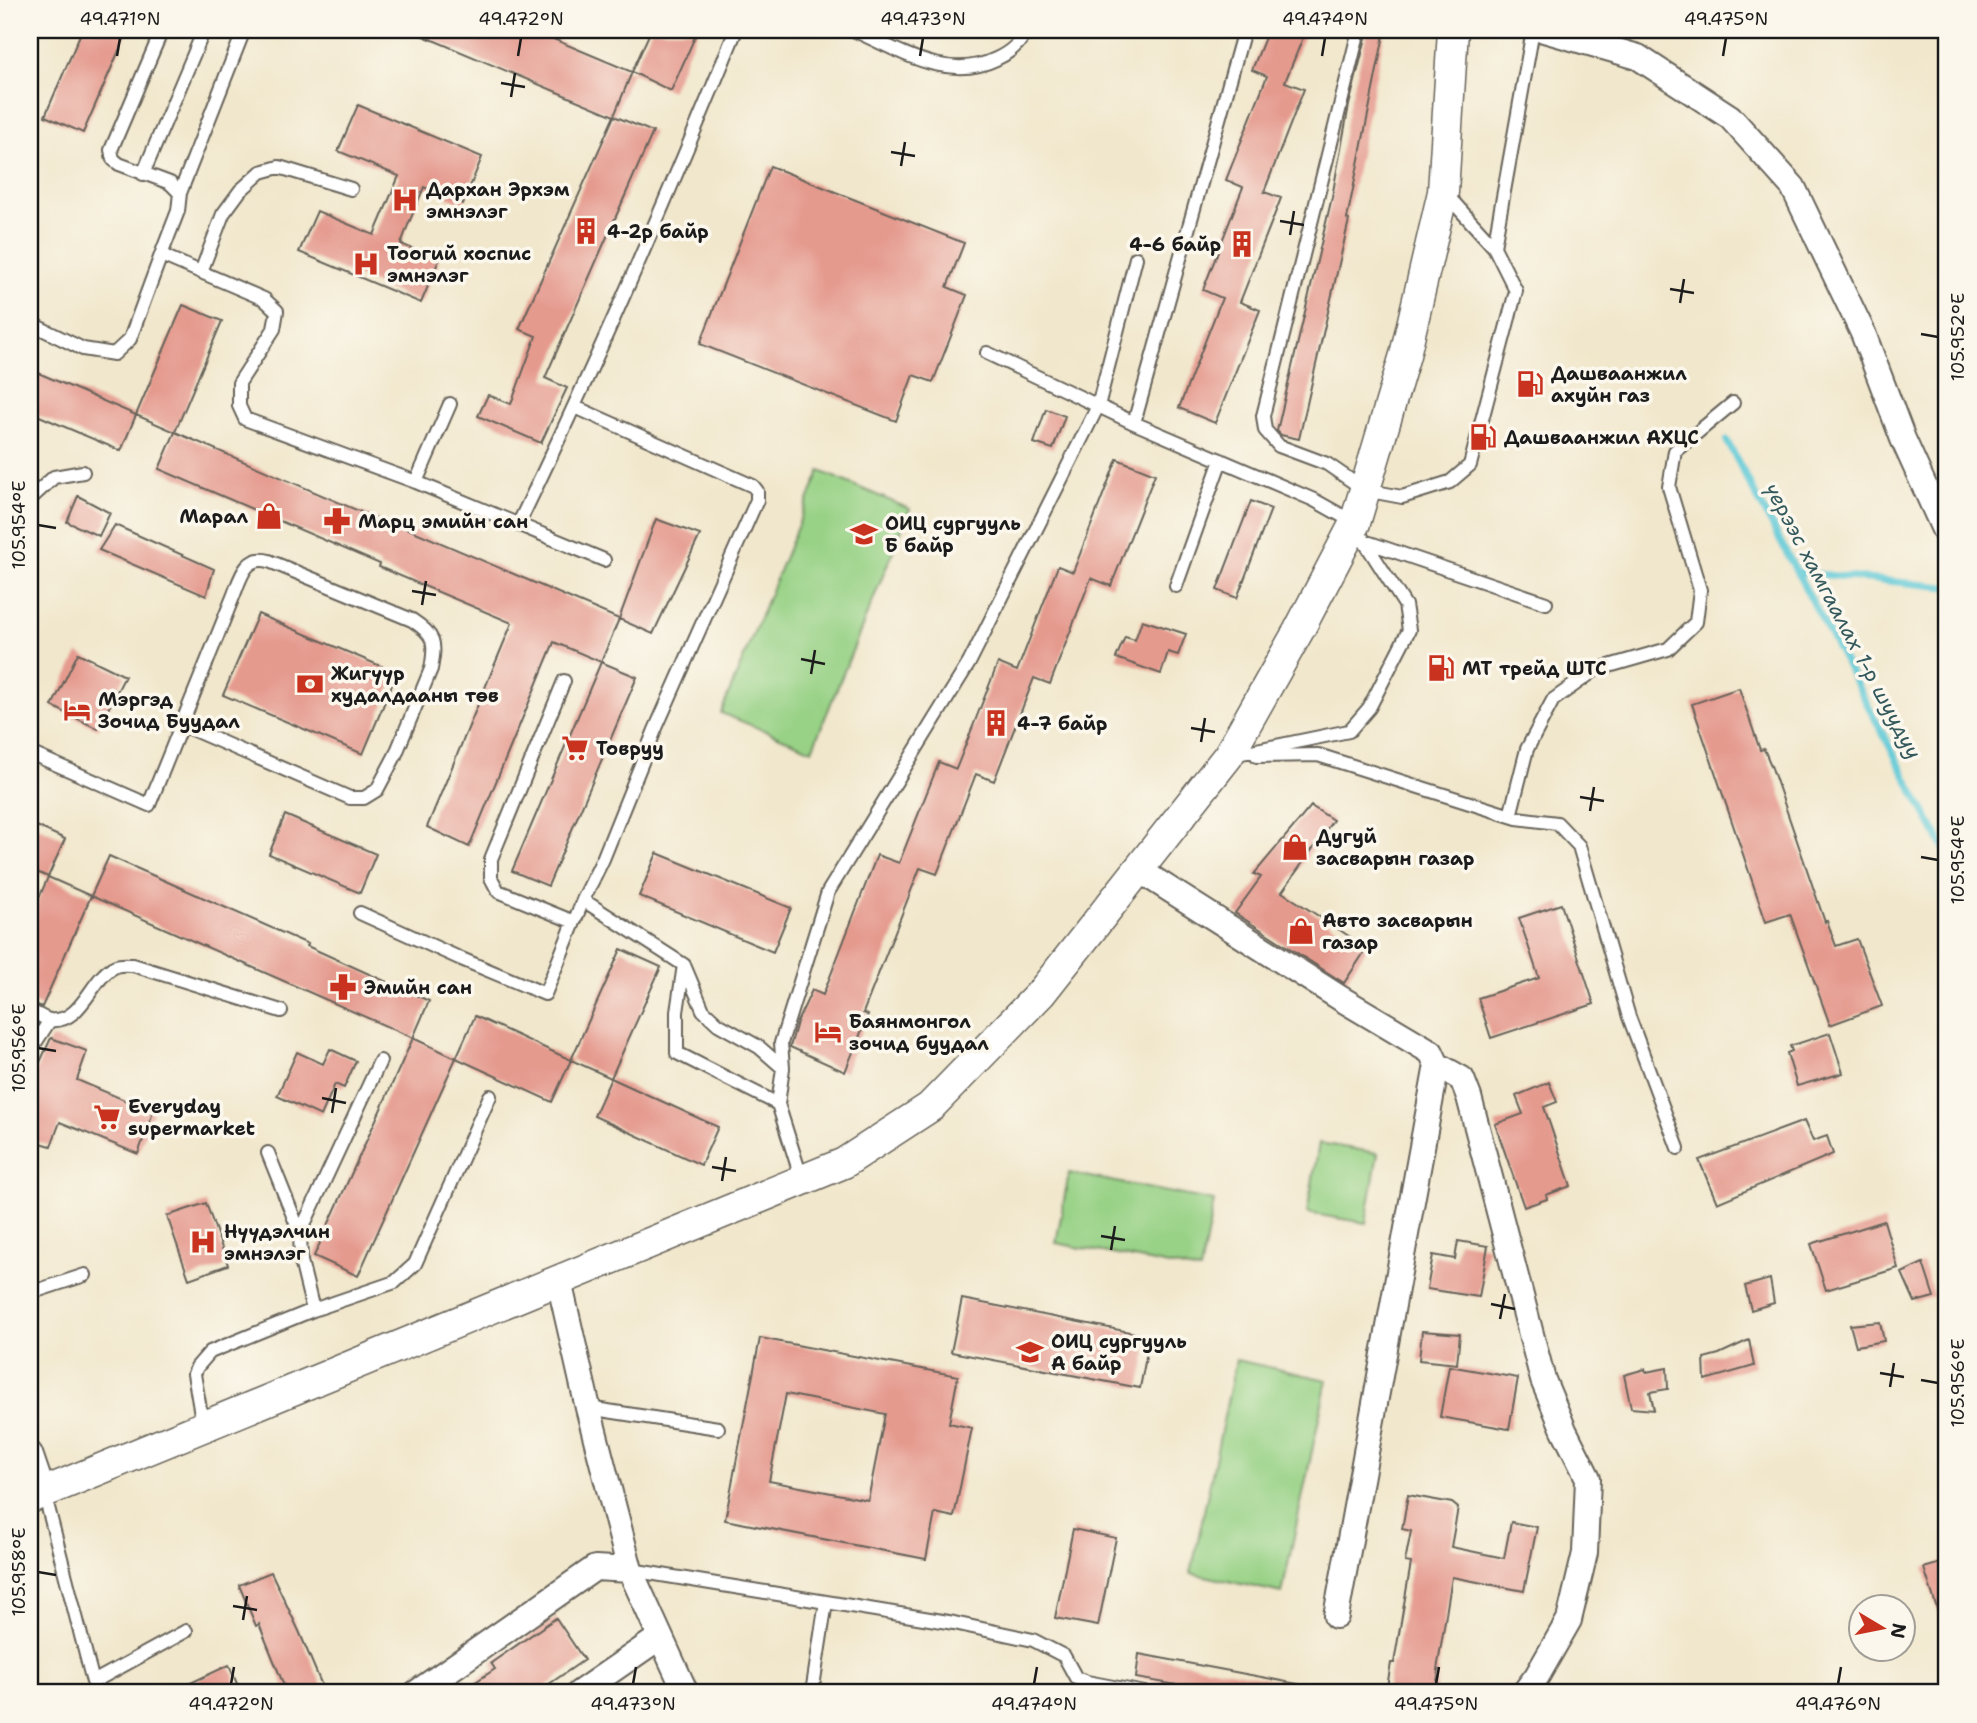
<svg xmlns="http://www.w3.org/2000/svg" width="1977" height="1723" viewBox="0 0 1977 1723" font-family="'Shantell Sans',sans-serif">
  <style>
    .park { fill: #98d286; stroke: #5a7751; stroke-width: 2 }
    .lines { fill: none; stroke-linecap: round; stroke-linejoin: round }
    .stream { stroke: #5ec9d7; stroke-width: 7 }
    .building { fill: #e59a8e; fill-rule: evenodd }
    .service-casing { stroke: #67635a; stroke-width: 16 }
    .minor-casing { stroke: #67635a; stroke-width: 28 }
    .tertiary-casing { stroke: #67635a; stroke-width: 33 }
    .service { stroke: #fff; stroke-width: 12 }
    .minor { stroke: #fff; stroke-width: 24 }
    .tertiary { stroke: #fff; stroke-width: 30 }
    .ticks { fill: none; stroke: #1c1c1c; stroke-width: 2.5 }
    .labels { text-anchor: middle; stroke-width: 7; stroke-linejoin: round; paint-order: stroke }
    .poi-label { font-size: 19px; font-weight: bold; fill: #1c1c1c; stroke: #fbf7ec; text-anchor: start }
    .water-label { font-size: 21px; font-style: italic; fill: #33595d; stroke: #fbf7ec }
    .neatline { fill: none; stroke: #1c1c1c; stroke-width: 2.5 }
    .ticks-label { font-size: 18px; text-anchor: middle; fill: #1c1c1c }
  </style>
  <rect width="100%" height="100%" fill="#fbf7ec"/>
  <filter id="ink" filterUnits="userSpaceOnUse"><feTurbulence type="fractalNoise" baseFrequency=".0143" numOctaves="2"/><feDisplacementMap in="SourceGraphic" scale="14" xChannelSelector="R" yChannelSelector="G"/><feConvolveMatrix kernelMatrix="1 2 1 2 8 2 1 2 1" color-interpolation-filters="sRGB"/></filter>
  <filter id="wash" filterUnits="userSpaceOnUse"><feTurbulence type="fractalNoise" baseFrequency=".00686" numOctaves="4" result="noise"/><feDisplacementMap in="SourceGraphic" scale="28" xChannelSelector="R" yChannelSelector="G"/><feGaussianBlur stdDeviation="1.57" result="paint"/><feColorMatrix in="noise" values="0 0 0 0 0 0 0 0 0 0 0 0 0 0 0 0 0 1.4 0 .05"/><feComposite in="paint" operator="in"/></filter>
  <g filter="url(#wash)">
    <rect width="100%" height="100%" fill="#f1e7cc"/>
    <path class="park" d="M820 471 910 509 812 750 721 713Z
      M1319 1143 1378 1153 1366 1223 1307 1213Z
      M1069 1173 1214 1201 1200 1271 1056 1243Z
      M1236 1360 1327 1380 1282 1593 1191 1573Z"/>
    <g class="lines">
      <path class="stream" d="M1727 441 1947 854
        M1797 572 1947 587"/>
    </g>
    <g id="blocks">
      <path class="building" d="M82 30H128L83 133 45 116Z
        M409 30H532L632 72 614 116Z
        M651 30H698L671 91 632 72Z
        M1268 30H1306L1285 82 1304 89 1264 192 1281 198 1240 302 1260 310 1215 423 1179 408 1222 298 1203 290 1243 187 1226 180 1267 76 1252 70Z
        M1368 30H1385L1347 219 1349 220 1299 439 1281 435 1277 431 1332 197 1349 105Z
        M358 105 482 157 463 204 424 187 408 225 401 244 439 260 421 303 299 252 317 211 374 235 399 176 338 151Z
        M614 116 653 132 545 378 567 388 541 443 478 416 488 395 511 404 536 336 519 329Z
        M770 166 964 243 947 287 967 295 933 382 913 375 896 421 700 344Z
        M183 305 222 321 175 432 136 415Z
        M36 372 136 415 121 451 30 412V386Z
        M1046 409 1065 416 1053 449 1034 443Z
        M175 432 396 527 397 524 619 619 601 662 554 642 469 847 427 827 512 623 379 567 380 564 159 469Z
        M1117 459 1155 474 1111 586 1091 578 1050 684 1034 678 994 781 976 774 937 874 920 868 863 1013 868 1015 845 1072 790 1047 797 1022 812 990 823 995 877 855 899 863 939 762 956 769 998 663 1017 671 1058 566 1073 572Z
        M78 496 110 513 99 536 67 522Z
        M1251 501 1271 509 1237 598 1217 590Z
        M656 519 700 535 653 634 619 619Z
        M115 525 214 569 206 596 99 550Z
        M258 614 397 673 363 754 223 695Z
        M1142 620 1186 634 1178 655 1168 652 1161 674 1116 658 1125 637 1135 640Z
        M78 653 125 676 98 729 52 706Z
        M601 662 637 677 548 886 512 871Z
        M1739 688 1760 750 1764 749 1772 768 1825 922 1827 921 1836 946 1857 939 1882 1006 1830 1025 1790 914 1766 922 1692 704Z
        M1311 806 1333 820 1282 892 1367 948 1344 983 1235 913 1261 877 1254 874Z
        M285 815 376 854 360 893 269 854Z
        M30 823 65 839 48 877 30 869Z
        M657 853 791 908 773 952 639 896Z
        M109 856 308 944 307 946 429 1001 413 1038 91 896Z
        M48 877 91 896 42 1007 30 1002V919Z
        M1561 904 1594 1004 1491 1038 1478 998 1539 978 1519 918Z
        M621 949 661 967 611 1078 571 1060Z
        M475 1016 571 1060 552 1102 456 1058Z
        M1830 1033 1843 1073 1797 1086 1787 1053 1792 1051 1790 1046Z
        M51 1038 87 1051 77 1080 153 1112 138 1154 60 1122 51 1146 30 1140V1084Z
        M413 1038 456 1058 358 1276 314 1256Z
        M330 1049 356 1061 344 1088 335 1084 321 1116 277 1096 297 1052 323 1064Z
        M611 1078 718 1127 701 1165 594 1116Z
        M1549 1082 1557 1102 1544 1107 1571 1186 1546 1195 1547 1199 1524 1207 1495 1124 1523 1114 1516 1096Z
        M1804 1121 1813 1141 1827 1136 1833 1154 1717 1203 1699 1160Z
        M206 1203 228 1265 189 1279 167 1216Z
        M1884 1221 1898 1268 1826 1290 1811 1244Z
        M1458 1241 1488 1246 1479 1297 1427 1289 1433 1255 1455 1259Z
        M1923 1263 1934 1297 1915 1302 1902 1273Z
        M1770 1279 1774 1303 1751 1310 1745 1286Z
        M962 1299 1150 1336 1140 1388 951 1352Z
        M1880 1322 1884 1341 1856 1346 1850 1325Z
        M1422 1331 1460 1334 1457 1364 1419 1360Z
        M760 1338 958 1376 949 1423 972 1428 954 1517 935 1513 926 1559 725 1520ZM786 1394 885 1414 868 1500 769 1481Z
        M1749 1340 1754 1366 1705 1380 1704 1358 1719 1354Z
        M1449 1366 1518 1378 1509 1429 1440 1417Z
        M1667 1368 1668 1389 1650 1392 1654 1410 1631 1408 1624 1375 1645 1369 1646 1372Z
        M1408 1495 1452 1503 1458 1508 1451 1547 1504 1558 1511 1522 1537 1527 1524 1591 1452 1577 1437 1670H1439L1435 1693H1386L1391 1663H1394L1411 1563 1405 1562 1411 1531 1402 1529Z
        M1073 1529 1116 1538 1098 1626 1055 1618Z
        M1947 1561V1626L1943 1627 1924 1568Z
        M271 1572 299 1631 323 1688 308 1693H287L259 1624 256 1626 239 1585Z
        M556 1618 584 1660 536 1693H459L495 1669 491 1663Z
        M1139 1654 1298 1684 1297 1693H1224L1136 1678Z
        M229 1665 241 1693H169Z"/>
    </g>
  </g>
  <g filter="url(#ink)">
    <use href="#blocks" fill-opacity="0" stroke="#67635a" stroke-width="2"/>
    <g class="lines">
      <defs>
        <path id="service" d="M853 30C897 49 947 83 996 59 1009 53 1021 43 1026 30
          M1359 30 1263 416 1265 430 1279 446 1327 464 1365 490 1402 497 1450 482 1470 465 1516 291 1494 247 1444 192
          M143 174 204 30
          M180 193 244 30
          M1494 247 1533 30
          M161 255 178 211 180 193 170 183 119 164 113 159 111 150 162 30
          M201 272 223 214 240 191 261 172 279 167 351 189
          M30 323 83 349 114 354 130 339 161 255 264 299 277 311 274 329 239 383V406L245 419 416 482 604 560
          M987 353 1134 423 1314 500 1355 523 1364 541 1405 605 1409 630 1369 708 1349 731 1232 755
          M575 407 753 486 757 491V500L655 730 603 859 583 900
          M1134 423 1244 30
          M416 482 450 404
          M30 499 54 477 83 472
          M518 525C597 362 668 197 736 30
          M1364 541 1546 603
          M1176 586 1221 460
          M564 681 491 859V878L498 891 574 922
          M30 753 149 805 233 597C240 580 245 554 269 561L412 620C435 635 436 642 431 669L395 756 377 790 364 798H350L182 725
          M1257 756 1318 755 1517 818 1557 823 1579 846 1629 1017 1678 1148
          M1510 816 1527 749 1553 700 1595 670 1668 649 1696 622 1700 590 1669 487 1675 451 1733 403
          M360 913 459 958 545 994 583 900 684 965 677 1012V1053L778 1104 802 1180
          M684 965 703 1010 718 1024 759 1047 783 1068
          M30 1011C36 1013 44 1019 50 1020 83 1024 91 976 116 966 121 964 128 965 133 965L281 1011
          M30 1051 50 1020
          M778 1104 783 1068 781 1043 828 892 969 663 1098 406 1136 258
          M268 1153 300 1233 301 1261 313 1310
          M300 1233 380 1061
          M30 1293 85 1275
          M588 1408 718 1428
          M203 1426 194 1374 197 1367 210 1352 313 1310 395 1282 415 1264 490 1096
          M44 1492 93 1682 186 1631
          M631 1570 954 1623 1033 1640 1064 1656 1076 1678 1087 1682 1145 1693
          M812 1693 826 1602"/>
        <path id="minor" d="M1544 30 1638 57 1730 117 1793 187 1863 333 1903 439 1947 536
          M1139 870 1340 998 1431 1052 1437 1065 1336 1616
          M1437 1065 1462 1079 1469 1097 1543 1380 1564 1430 1588 1478 1585 1553 1569 1620 1537 1676 1524 1693
          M559 1281 588 1408 630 1570 686 1693
          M30 1454 43 1492
          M416 1693 595 1568 630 1570
          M579 1693 660 1637"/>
        <path id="tertiary" d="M30 1498 844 1163 930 1107 1041 993 1228 756 1299 630 1355 523 1405 355 1443 192 1453 30"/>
      </defs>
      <use href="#service" class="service-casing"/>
      <use href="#minor" class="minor-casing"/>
      <use href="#tertiary" class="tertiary-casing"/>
      <use href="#service" class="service"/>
      <use href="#minor" class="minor"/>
      <use href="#tertiary" class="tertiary"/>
    </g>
  </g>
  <path class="ticks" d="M117 56 120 38M518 56 521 38M920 56 923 38M1322 56 1325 38M1723 56 1726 38M501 83 525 87M511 97 515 73M891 152 915 156M901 166 905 142M1280 221 1304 225M1290 235 1294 211M1670 289 1694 293M1680 303 1684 279M1921 334 1938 337M38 525 56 528M412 591 436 595M422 605 426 581M801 659 825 664M811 674 815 650M1191 728 1215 732M1201 742 1205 718M1580 797 1604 801M1590 811 1594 787M1921 857 1938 860M38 1048 56 1051M322 1098 346 1103M332 1113 336 1088M712 1167 736 1171M722 1181 726 1157M1101 1236 1125 1240M1111 1250 1115 1226M1491 1304 1515 1309M1500 1319 1505 1294M1880 1373 1904 1377M1921 1380 1938 1383M1890 1387 1894 1363M38 1572 56 1575M233 1606 257 1610M243 1620 247 1596M231 1684 234 1667M633 1684 636 1667M1034 1684 1037 1667M1436 1684 1439 1667M1838 1684 1841 1667"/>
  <defs>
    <symbol id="hospital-bare" viewBox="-9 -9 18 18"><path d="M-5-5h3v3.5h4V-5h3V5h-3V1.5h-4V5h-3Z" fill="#c8321e" stroke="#fbf7ec" stroke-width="2.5" paint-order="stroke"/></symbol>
    <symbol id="building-bare" viewBox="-9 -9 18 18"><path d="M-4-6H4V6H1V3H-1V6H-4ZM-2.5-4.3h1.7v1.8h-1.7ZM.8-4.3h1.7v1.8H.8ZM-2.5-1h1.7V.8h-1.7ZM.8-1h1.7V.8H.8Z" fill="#c8321e" stroke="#fbf7ec" stroke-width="2.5" paint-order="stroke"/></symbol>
    <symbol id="fuel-bare" viewBox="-9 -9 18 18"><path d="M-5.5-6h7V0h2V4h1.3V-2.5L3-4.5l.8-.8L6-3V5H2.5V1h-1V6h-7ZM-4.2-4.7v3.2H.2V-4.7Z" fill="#c8321e" stroke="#fbf7ec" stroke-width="2.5" paint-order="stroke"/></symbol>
    <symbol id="shop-bare" viewBox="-9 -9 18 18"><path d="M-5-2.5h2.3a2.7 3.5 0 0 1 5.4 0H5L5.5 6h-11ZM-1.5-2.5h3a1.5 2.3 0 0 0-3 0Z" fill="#c8321e" stroke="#fbf7ec" stroke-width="2.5" paint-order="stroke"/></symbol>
    <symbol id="pharmacy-bare" viewBox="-9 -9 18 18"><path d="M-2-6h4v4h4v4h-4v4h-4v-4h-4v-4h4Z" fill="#c8321e" stroke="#fbf7ec" stroke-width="2.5" paint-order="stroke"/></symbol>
    <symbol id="school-bare" viewBox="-9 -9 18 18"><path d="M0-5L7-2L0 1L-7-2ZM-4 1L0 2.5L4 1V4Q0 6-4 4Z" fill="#c8321e" stroke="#fbf7ec" stroke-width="2.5" paint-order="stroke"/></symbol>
    <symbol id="bank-bare" viewBox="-9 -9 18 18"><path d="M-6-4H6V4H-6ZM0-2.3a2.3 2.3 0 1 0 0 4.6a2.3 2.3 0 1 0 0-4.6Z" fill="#c8321e" stroke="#fbf7ec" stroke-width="2.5" paint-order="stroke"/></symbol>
    <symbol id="hotel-bare" viewBox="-9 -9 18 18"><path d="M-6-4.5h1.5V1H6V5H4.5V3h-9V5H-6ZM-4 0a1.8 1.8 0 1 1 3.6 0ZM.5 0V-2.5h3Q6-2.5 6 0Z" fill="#c8321e" stroke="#fbf7ec" stroke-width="2.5" paint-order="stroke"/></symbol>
    <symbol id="supermarket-bare" viewBox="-9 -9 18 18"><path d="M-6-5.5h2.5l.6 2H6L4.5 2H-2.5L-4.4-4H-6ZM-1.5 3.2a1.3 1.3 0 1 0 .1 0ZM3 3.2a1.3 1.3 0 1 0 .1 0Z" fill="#c8321e" stroke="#fbf7ec" stroke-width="2.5" paint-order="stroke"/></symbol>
  </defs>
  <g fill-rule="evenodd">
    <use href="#hospital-bare" x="386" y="181" width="38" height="38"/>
    <use href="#building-bare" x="567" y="212" width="38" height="38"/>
    <use href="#building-bare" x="1223" y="225" width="38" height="38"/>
    <use href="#hospital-bare" x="347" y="245" width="38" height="38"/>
    <use href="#fuel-bare" x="1511" y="365" width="38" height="38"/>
    <use href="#fuel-bare" x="1464" y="418" width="38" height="38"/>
    <use href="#shop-bare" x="250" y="497" width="38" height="38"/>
    <use href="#pharmacy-bare" x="318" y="502" width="38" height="38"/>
    <use href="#school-bare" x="845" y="515" width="38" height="38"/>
    <use href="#fuel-bare" x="1422" y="649" width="38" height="38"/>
    <use href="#bank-bare" x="291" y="665" width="38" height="38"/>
    <use href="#hotel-bare" x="58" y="691" width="38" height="38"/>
    <use href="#building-bare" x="977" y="704" width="38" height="38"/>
    <use href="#supermarket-bare" x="556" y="729" width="38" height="38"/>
    <use href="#shop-bare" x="1276" y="828" width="38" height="38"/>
    <use href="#shop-bare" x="1282" y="912" width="38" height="38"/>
    <use href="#pharmacy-bare" x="324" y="968" width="38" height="38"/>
    <use href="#hotel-bare" x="809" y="1013" width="38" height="38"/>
    <use href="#supermarket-bare" x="88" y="1098" width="38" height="38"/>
    <use href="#hospital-bare" x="184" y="1223" width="38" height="38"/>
    <use href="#school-bare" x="1011" y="1333" width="38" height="38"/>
  </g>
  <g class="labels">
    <g class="poi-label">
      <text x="426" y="196">Дархан Эрхэм<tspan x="426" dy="22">эмнэлэг</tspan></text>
      <text x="607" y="238">4-2р байр</text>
      <text x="1221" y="251" text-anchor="end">4-6 байр</text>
      <text x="387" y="260">Тоогий хоспис<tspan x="387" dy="22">эмнэлэг</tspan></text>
      <text x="1551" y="380">Дашваанжил<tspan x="1551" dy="22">ахуйн газ</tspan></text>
      <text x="1504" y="444">Дашваанжил АХЦС</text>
      <text x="248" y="523" text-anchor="end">Марал</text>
      <text x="358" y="528">Марц эмийн сан</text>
      <text x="885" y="530">ОИЦ сургууль<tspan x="885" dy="22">Б байр</tspan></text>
      <text x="1462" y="675">МТ трейд ШТС</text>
      <text x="331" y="680">Жигүүр<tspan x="331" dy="22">худалдааны төв</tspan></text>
      <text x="98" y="706">Мэргэд<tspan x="98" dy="22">Зочид Буудал</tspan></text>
      <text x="1017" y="730">4-7 байр</text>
      <text x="596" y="755">Товруу</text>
      <text x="1316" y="843">Дугуй<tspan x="1316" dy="22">засварын газар</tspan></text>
      <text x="1322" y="927">Авто засварын<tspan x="1322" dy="22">газар</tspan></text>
      <text x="364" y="994">Эмийн сан</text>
      <text x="849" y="1028">Баянмонгол<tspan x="849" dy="22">зочид буудал</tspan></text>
      <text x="128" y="1113">Everyday<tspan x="128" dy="22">supermarket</tspan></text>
      <text x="224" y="1238">Нүүдэлчин<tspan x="224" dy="22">эмнэлэг</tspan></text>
      <text x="1051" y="1348">ОИЦ сургууль<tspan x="1051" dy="22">А байр</tspan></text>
    </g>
    <g class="water-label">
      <text transform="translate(1843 621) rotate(62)" y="7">үерээс хамгаалах 1-р шуудуу</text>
    </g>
  </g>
  <rect width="1977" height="1723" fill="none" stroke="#fbf7ec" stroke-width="77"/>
  <g transform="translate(1882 1628) rotate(100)"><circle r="33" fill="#fbf7ec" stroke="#a29f99" stroke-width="2"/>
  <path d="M0-5L12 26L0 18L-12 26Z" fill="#c8321e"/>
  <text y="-10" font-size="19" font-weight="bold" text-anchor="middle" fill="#1c1c1c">N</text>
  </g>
  <rect x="38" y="38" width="1900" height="1646" class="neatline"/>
  <g class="ticks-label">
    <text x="120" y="25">49.471°N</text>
    <text x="521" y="25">49.472°N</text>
    <text x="923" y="25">49.473°N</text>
    <text x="1325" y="25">49.474°N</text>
    <text x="1726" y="25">49.475°N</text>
    <text transform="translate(1958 337) rotate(-90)" y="6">105.952°E</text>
    <text transform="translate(19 525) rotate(-90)" y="6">105.954°E</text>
    <text transform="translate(1958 860) rotate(-90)" y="6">105.954°E</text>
    <text transform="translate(19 1048) rotate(-90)" y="6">105.956°E</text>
    <text transform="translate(1958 1383) rotate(-90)" y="6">105.956°E</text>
    <text transform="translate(19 1572) rotate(-90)" y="6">105.958°E</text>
    <text x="231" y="1710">49.472°N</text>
    <text x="633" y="1710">49.473°N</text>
    <text x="1034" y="1710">49.474°N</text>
    <text x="1436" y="1710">49.475°N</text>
    <text x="1838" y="1710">49.476°N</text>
  </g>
</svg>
